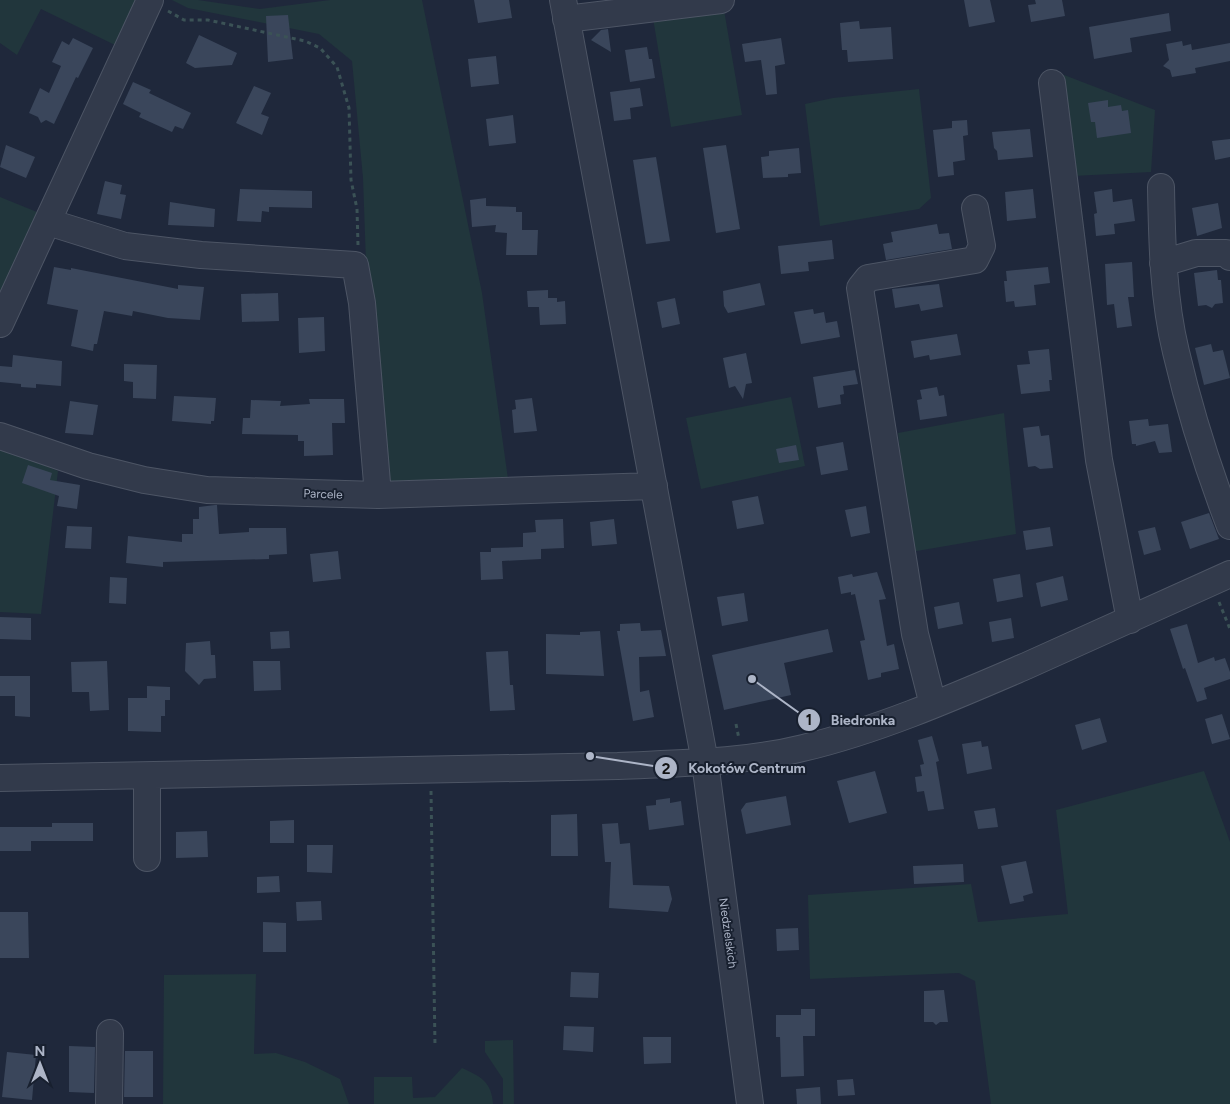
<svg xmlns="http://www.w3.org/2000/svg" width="1230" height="1104" viewBox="0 0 1230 1104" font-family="Figtree,sans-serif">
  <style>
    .green { fill: #21363c }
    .building { fill: #3a465b }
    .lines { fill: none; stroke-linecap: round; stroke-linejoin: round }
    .minor-casing { stroke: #4d5565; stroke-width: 28 }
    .path { stroke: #3b5256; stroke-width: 3; stroke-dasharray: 4 4; stroke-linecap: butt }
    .minor { stroke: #323a4b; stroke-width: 26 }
    .labels { text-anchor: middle; stroke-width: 4; stroke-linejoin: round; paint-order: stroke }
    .street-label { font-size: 12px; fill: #adb5c7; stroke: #18202f }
    .leader { fill: none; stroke: #adb5c7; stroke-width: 2 }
    .callout-dot { fill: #adb5c7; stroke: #18202f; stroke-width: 2 }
    .mark-label { font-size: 15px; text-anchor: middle; font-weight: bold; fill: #111 }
    .callout-label { font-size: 14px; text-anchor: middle; font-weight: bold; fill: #adb5c7; stroke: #18202f; stroke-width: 4; stroke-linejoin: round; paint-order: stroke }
  </style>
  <rect width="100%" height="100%" fill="#1f283b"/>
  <path class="green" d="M0 0H136L115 45 41 9 17 55 0 43Z
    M172 0H198L260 9 330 0H422L482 293 508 479 399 484 388 481 367 291 363 178 352 61 319 34 188 8Z
    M724 10 742 115 671 127 653 18Z
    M1059 73 1155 110 1151 172 1073 176Z
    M919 89 931 198 919 209 820 226 805 104 833 98Z
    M0 197 37 212 0 300Z
    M791 397 805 466 701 489 686 418Z
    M1004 413 1016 534 911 552 898 433Z
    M0 447 58 471 41 614 0 612Z
    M1204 771 1230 842V1104H991L975 981 959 973 810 979 808 895 971 884 978 922 1068 914 1056 810Z
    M256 974 254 1054 276 1053 305 1062 340 1079 349 1104H163L164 975Z
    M513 1040 514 1104H503V1079L485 1052V1041Z
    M462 1068C480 1076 492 1082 493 1104H374V1077H412L413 1098 435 1097Z"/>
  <path class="building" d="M474 0H509L512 18 478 23Z
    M964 0H990L995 22 969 27Z
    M1035 0H1062L1065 16 1031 22 1028 5 1036 4Z
    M1169 13 1171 31 1130 38 1132 52 1094 59 1089 27Z
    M288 15 293 59 268 62 266 16Z
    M859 21 860 29 891 27 893 59 848 62 847 50H842L840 23Z
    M608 29 611 52 591 40 601 30Z
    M199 35 237 53 232 65 195 68 186 63Z
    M73 38 93 48 78 78 76 77 54 124 46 120 41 123 38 117 29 113 40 88 49 93 61 66 52 62 62 41 69 45Z
    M781 38 785 64 775 66 777 94 766 95 761 60 745 62 742 44Z
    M1182 41 1183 46 1191 44 1192 50 1230 43V61L1195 68 1196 73 1172 77 1170 70 1163 66 1169 60 1166 44Z
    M647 47 649 59H652L655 78 630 82 625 50Z
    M496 56 499 84 471 87 468 59Z
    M133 82 151 90 149 93 191 113 183 129 175 126 172 132 139 117 141 113 123 104Z
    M254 86 271 93 261 114 269 117 262 135 236 123Z
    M640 88 643 106 630 108 631 119 614 121 610 92Z
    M1108 100V107L1121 105 1122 111 1128 110 1131 133 1097 138 1095 122H1091L1088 103Z
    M513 115 516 143 489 146 486 119Z
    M967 120 968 135 963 136 965 160 953 162 954 175 938 177 933 130 952 128V121Z
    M1030 129 1033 157 998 160 997 151 994 148 992 132Z
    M1230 139V157L1215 160 1212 141Z
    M6 145 35 157 26 178 0 167Z
    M726 145 740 229 716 233 703 148Z
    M799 148 801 173 788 174V177L763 178 761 157 769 156V151Z
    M656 157 670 241 646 244 633 160Z
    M105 181 122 185 120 194 126 195 121 219 97 214Z
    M240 189 312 191V208L269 207V212L262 211 261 222 237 221Z
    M1033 189 1036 218 1007 221 1005 192Z
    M1112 189 1113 202 1132 199 1135 221 1114 224 1115 234 1096 236 1094 214 1097 213 1094 192Z
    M486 198V206L516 207V212H522V230H538L537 255H506L507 233 495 232 496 225 472 227 470 200Z
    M170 202 215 209 214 227 168 225Z
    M1218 203 1222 228 1197 236 1192 208Z
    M937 224 939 234 949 233 952 249 886 260 883 244 893 242 891 232Z
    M832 240 834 259 808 262 809 271 781 274 778 246Z
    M1132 262 1134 297H1128L1132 326 1117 328 1114 304 1107 305 1105 264Z
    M54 267 71 270V268L178 289V285L204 287 200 320 168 318 133 311 132 316 104 311 97 344H94L93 351 71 346 78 310 47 304Z
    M1048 267 1050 283 1034 285 1036 305 1015 307 1014 301 1006 302 1004 281H1007L1006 271Z
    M1217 270 1218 280H1221L1223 303 1215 304 1212 308 1206 305 1198 306 1194 273Z
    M760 283 765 305 728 313 724 306 723 291Z
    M939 284 943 307 921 311 919 304 895 308 892 289Z
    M548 290V298H557V302L565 301 566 324 540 325 539 307H528L527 291Z
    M278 293 279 321 242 322 241 294Z
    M675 298 680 324 662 328 657 302Z
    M813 309 814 314 824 312 826 323 837 321 840 337 801 344 794 312Z
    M324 317 325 351 299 353 298 318Z
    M957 334 961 355 930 360 929 355 914 358 911 341Z
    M1211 344 1213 352 1223 350 1230 378 1204 385 1195 348Z
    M1049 349 1052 380H1049L1050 391 1021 394 1017 365 1030 364 1028 351Z
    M746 353 752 383 746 384 743 399 735 386 729 388 723 358Z
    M13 355 62 361 61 386 36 384V388L21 387V384L0 382V366L12 367Z
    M124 364 157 365 156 399 133 398V382L124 381Z
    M855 370 858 384 843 386 844 394 840 395 841 404 818 408 813 377Z
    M937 387 939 396 944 395 947 416 920 420 917 400 922 399 920 390Z
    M174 396 216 398 214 421H211V424L172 421Z
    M532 398 537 431 514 433 512 410 516 409 515 400Z
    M309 399H344L345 423H332L333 455 304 456V441H298V435L242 434 243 418H250L251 400 281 401 280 406 310 404Z
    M70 401 98 405 93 435 65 433Z
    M1148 419 1149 426 1168 424 1172 452 1159 453 1155 441 1136 446V444H1132L1129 421Z
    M1039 426 1041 436 1049 435 1053 468 1040 469 1035 466 1028 467 1023 428Z
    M843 442 848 470 821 475 816 447Z
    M796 445 799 460 779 463 776 449Z
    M28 465 52 473 50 480 80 485 77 509 57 506 59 496 22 483Z
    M758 496 764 524 737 529 732 501Z
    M215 505H217L219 534 249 532V528H286L287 554 269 555V559L163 562V567L126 563 128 536 182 542V534H193V519H199V507Z
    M866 506 870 533 851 537 845 510Z
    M1209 513 1219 539 1190 549 1181 522Z
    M563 519 564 548 541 549V559L502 561 503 579 481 580 480 552H491V548L523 547V533L536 532 535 520Z
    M614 519 617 544 592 546 590 522Z
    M67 526 92 527 91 549 65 548Z
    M1050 527 1053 546 1026 550 1023 531Z
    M1155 527 1161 550 1144 555 1138 531Z
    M338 551 341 579 313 582 310 554Z
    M877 572 886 599 879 600 887 646 894 644 899 669 881 673V677L868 680 860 641 865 640 855 594 851 595V592L841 594 838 577 852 574 853 577Z
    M1020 574 1023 597 997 602 993 579Z
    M1063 576 1068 600 1041 607 1036 583Z
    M110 577 127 578 126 604 109 603Z
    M744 593 748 621 722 626 717 597Z
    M959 602 963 624 938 629 934 607Z
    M0 617 31 618V640L0 639Z
    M1011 618 1014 638 992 642 989 622Z
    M640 623 641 631 661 630 666 656 639 657 640 692 649 690 654 717 633 721 617 631H620V624Z
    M1187 624 1198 663 1214 657 1215 661 1225 658 1230 672V679L1204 688 1207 699 1197 702 1185 668 1183 669 1170 629Z
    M828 629 833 652 784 663 791 695 724 710 712 655Z
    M289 631 290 648 271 649 270 632Z
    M600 631 604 676 546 674V634L580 635V632Z
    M210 641 211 655H215L216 678 204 679 199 685 185 671 186 643Z
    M508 651 510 685H513L515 710 490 711 486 652Z
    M107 661 109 710 90 711 89 692H72L71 662Z
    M253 661H280L281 690 254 691Z
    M0 676H30V717L15 716V696H0Z
    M147 686 170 687V700H165V716H161V732L128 731V698H147Z
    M1222 714 1230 739 1212 744 1205 719Z
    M1100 718 1107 742 1082 750 1075 725Z
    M932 736 939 761 936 762 944 809 928 811 924 791 917 792 915 777 922 776 920 765 924 764 918 740Z
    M981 741 982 747 988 746 992 769 967 774 962 744Z
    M875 771 887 813 849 823 837 781Z
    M786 796 791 825 746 834 741 810 746 803Z
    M670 798V803L681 801 684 825 649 830 646 806 656 805V800Z
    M995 808 998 827 978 829 974 811Z
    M577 814 578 856H551V815Z
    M294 820V843H270V821Z
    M52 823H93V841H31V851H0V827H52Z
    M618 823 620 844 630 843 633 885 669 886 672 899 668 912 609 908 611 862H605L602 824Z
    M207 831 208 857 176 858V832Z
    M307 845H333L332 873 307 872Z
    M1026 861 1033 893 1023 896 1024 901 1010 904 1001 866Z
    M963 864 964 882 914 884 913 866Z
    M279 876 280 892 257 893V877Z
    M321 901 322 920 297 921 296 902Z
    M0 912H28L29 958H0Z
    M263 922 286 923V952H263Z
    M798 928 799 950 777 951 776 929Z
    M571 972 599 973 598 998 570 997Z
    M944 990 948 1022H940L936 1025 933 1022H924V991Z
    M801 1009H815V1036H803L804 1076 781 1077 780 1037H776V1015H801Z
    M564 1026 594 1027 593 1052 563 1050Z
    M643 1037H671V1063L644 1064Z
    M69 1046 95 1047 94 1093 69 1092Z
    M125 1051H153V1097H124Z
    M7 1052 36 1055 32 1100 2 1097Z
    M853 1079 855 1095 838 1096 837 1080Z
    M820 1087 821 1104H797L796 1089Z"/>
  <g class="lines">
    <defs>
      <path id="minor" d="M563 0 705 762 750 1104
        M566 19 721 0
        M1052 83 1099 460 1130 620
        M1161 187C1162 242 1163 299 1176 352 1190 412 1208 469 1230 526
        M48 222 125 246 201 255 355 265 362 303 378 495
        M1163 263 1196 253H1226L1230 257
        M0 324 150 0
        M0 436 88 466 144 480 207 490 378 495 654 486
        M933 705 915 634 860 288 868 278 975 260 982 246 975 208
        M147 776V858
        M0 778 618 766C680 763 742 763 803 748 879 730 954 697 1026 666 1094 636 1162 605 1230 574
        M109 1104 110 1033"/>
    </defs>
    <use href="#minor" class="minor-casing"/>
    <path class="path" d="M168 11 184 20H208L305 41 320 48 337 67 349 108 351 180 357 209 358 245
      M1219 602 1230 629
      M736 724 739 739
      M431 791 435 1046"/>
    <use href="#minor" class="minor"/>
  </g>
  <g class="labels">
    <g class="street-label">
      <text transform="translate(323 494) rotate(2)" y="4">Parcele</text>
      <text transform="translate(728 933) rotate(82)" y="4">Niedzielskich</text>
    </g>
  </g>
  <path class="leader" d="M752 679L809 720M590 756L666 768"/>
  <g class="callout-dot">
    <circle cx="752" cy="679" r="5"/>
    <circle cx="590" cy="756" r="5"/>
    <circle cx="809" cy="720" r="12"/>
    <circle cx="666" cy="768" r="12"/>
  </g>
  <g class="mark-label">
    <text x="809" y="725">1</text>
    <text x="666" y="774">2</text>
  </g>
  <g class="callout-label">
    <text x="863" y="725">Biedronka</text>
    <text x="747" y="773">Kokotów Centrum</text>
  </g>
  <g transform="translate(40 1064)" stroke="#18202f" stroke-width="4" paint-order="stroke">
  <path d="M0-4L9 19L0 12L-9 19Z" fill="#adb5c7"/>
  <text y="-8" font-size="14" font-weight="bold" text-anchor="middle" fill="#adb5c7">N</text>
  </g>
</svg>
